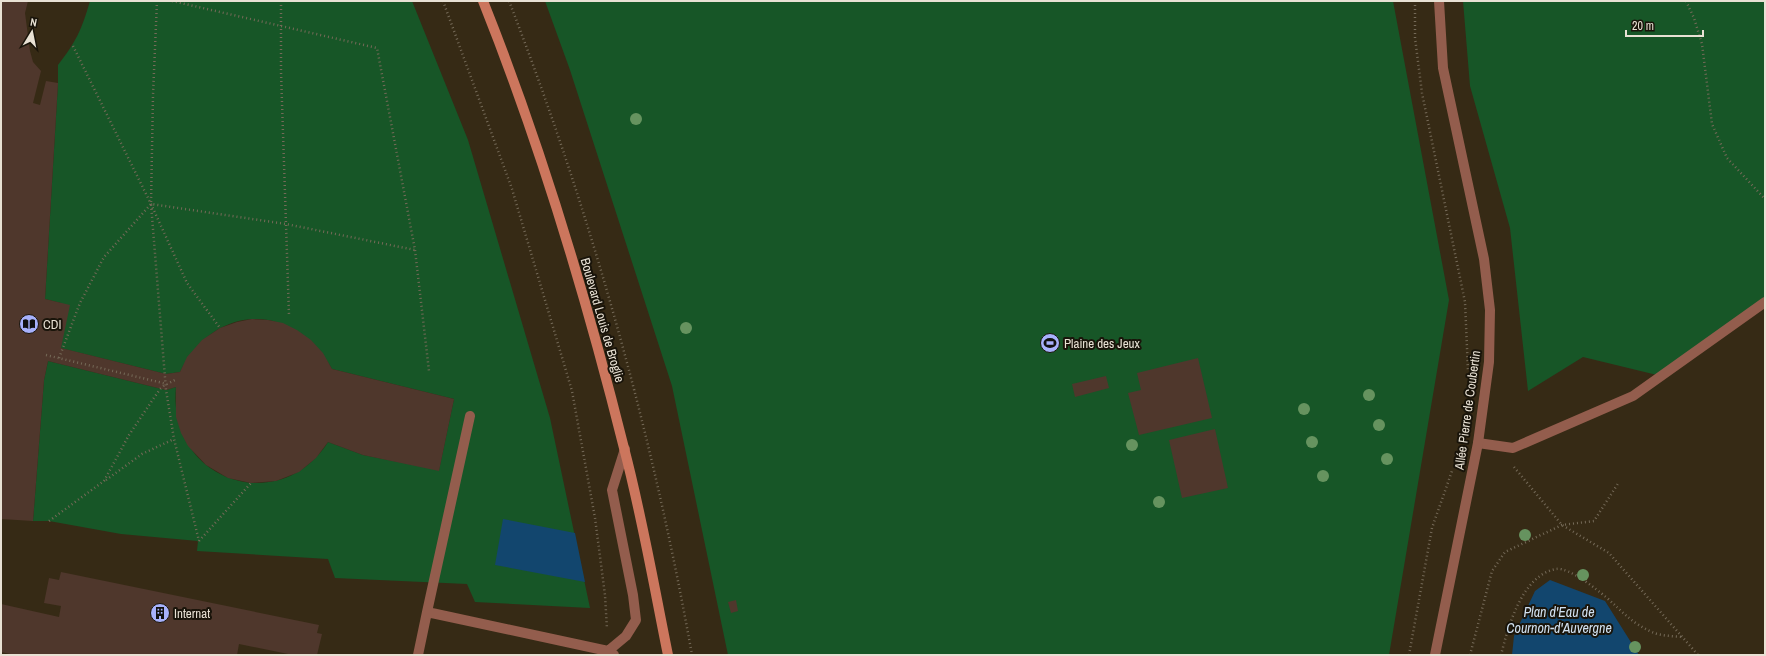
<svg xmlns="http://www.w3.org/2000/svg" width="1766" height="656" viewBox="0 0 1766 656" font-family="'Archivo Narrow',sans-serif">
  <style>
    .green { fill: #175627 }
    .water { fill: #12466e }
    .building { fill: #4f372c }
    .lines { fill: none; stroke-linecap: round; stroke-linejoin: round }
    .path { stroke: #756a58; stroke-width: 2.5; stroke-dasharray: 1 3; stroke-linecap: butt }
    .lane { stroke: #935d4d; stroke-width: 10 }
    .street { stroke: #935d4d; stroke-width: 10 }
    .secondary { stroke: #cc765d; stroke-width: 10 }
    .tree { fill: #66935f }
    .labels { text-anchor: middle; stroke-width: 4; stroke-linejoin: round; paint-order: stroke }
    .street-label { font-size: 13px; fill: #e8e1d4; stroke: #19140a }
    .poi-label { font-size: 13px; fill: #e8e1d4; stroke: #19140a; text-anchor: start }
    .water-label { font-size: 14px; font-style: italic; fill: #d1e1f1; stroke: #19140a }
  </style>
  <rect width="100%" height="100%" fill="#362a15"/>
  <path class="green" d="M90 1H412L468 140 550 418 590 608 475 602 467 584 335 578 328 559 197 551 198 541 121 534 49 521H33L44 380 48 361 166 390 176 387C167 480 279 519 328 442L363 455 439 470 454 399 332 369C294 302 215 302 180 372L166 374 52 346 61 303 45 299 58 83V65C76 42 82 29 90 1Z
    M545 1H1393L1449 300 1389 655H728L672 386 570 70Z
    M1463 1H1765V301L1657 375 1583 357 1528 391 1510 228 1470 86Z"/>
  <path class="water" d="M503 519 575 533 585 582 495 565Z
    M1550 580 1605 601 1639 655H1512L1514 636 1535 591Z"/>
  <path class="building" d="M1 1H28L25 13 30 51 33 62 41 71 33 103 40 105 46 81 58 83 45 299 70 305 61 348 166 374 180 372 187 357 202 340 220 328 237 322 252 319 268 320 283 323 297 330 311 340 323 353 332 369 454 399 439 471 363 455 328 442 316 458 299 472 276 481 251 483 228 478 206 465 188 446 181 433 176 417V387L166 390 48 361 44 380 33 521 1 519Z
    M1198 358 1212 418 1139 435 1128 393 1141 390 1137 373Z
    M1106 376 1109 388 1075 397 1072 384Z
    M1215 429 1228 488 1182 498 1169 440Z
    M61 572 319 625 317 633 322 634 317 655H293L239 644 237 655H15L1 652V604L59 617 61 606 44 603 49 578 59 580Z
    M736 600 738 611 731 613 728 602Z"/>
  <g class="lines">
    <path class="path" d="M157 1 153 95 151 204 166 390 174 439 199 541
      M172 1 377 48 415 250 429 371
      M281 1V72L289 315
      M443 1 512 189 572 391 595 518 605 595 607 629
      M509 1C591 213 652 431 692 655
      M1415 1V38L1422 93 1465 302 1468 371
      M1686 1 1694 18 1702 44 1712 124 1727 158 1765 199
      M73 46 151 204 187 283 220 328
      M46 355 167 384 177 379
      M59 358 80 303 104 257 151 204 286 224 415 250
      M1514 467 1562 525 1609 553 1698 655
      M106 480 142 454 174 439
      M49 521 104 481 129 435 160 389 166 384
      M199 541 251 483
      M1409 655 1432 528 1452 471
      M1470 655 1492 571 1505 552 1562 525 1594 521 1619 482
      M1501 655C1508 627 1522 575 1556 569 1569 567 1596 589 1606 597 1623 612 1630 622 1652 632 1660 636 1673 636 1682 637"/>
    <path class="lane" d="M1478 443 1513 448 1633 396 1765 302
      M427 612 470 416
      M608 651 626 636 636 620 633 595 612 490 625 449
      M418 655 427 612 608 651 614 655"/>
    <path class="street" d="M1435 655 1478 443 1489 362 1490 310 1484 259 1443 68 1439 1"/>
    <path class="secondary" d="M483 1C541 146 586 296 624 448 642 516 654 586 668 655"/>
  </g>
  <g class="tree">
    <circle cx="636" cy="119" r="6"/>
    <circle cx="686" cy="328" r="6"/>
    <circle cx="1369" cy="395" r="6"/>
    <circle cx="1304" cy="409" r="6"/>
    <circle cx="1379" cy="425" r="6"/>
    <circle cx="1312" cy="442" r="6"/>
    <circle cx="1132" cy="445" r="6"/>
    <circle cx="1387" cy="459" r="6"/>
    <circle cx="1323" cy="476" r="6"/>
    <circle cx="1159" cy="502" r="6"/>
    <circle cx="1525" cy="535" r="6"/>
    <circle cx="1583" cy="575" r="6"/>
    <circle cx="1635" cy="647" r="6"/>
  </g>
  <defs>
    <symbol id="library-disc" viewBox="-11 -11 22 22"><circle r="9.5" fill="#a7b1fc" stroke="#19140a"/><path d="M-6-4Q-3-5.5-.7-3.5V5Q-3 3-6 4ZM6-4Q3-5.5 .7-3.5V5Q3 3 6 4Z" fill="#111"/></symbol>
    <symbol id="stadium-disc" viewBox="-11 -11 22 22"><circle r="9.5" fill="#a7b1fc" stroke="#19140a"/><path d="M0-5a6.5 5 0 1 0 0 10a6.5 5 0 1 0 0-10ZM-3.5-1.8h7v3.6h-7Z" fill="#111"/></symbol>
    <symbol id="building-disc" viewBox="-11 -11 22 22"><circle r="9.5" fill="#a7b1fc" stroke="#19140a"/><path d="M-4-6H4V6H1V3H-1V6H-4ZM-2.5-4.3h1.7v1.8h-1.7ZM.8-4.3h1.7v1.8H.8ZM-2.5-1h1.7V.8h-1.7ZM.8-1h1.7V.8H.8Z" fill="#111"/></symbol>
  </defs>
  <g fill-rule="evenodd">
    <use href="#library-disc" x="18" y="313" width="22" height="22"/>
    <use href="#stadium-disc" x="1039" y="332" width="22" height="22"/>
    <use href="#building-disc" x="149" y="602" width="22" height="22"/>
  </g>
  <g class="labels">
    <g class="street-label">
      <text transform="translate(603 320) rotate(74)" y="5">Boulevard Louis de Broglie</text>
      <text transform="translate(1467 410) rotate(-82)" y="5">Allée Pierre de Coubertin</text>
    </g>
    <g class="poi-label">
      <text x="43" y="329">CDI</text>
      <text x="1064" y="348">Plaine des Jeux</text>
      <text x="174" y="618">Internat</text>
    </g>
    <g class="water-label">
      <text x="1559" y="617">Plan d'Eau de<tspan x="1559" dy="16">Cournon-d'Auvergne</tspan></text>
    </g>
  </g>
  <rect width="1766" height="656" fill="none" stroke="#e8e1d4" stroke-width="4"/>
  <g transform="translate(32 32) rotate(10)" stroke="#19140a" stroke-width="3" paint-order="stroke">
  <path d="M0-3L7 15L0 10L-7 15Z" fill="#e8e1d4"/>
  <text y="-6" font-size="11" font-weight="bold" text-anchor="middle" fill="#e8e1d4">N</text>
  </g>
  <path d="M1626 30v6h77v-6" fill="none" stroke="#e8e1d4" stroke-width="2"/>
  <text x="1632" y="30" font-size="12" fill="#e8e1d4" stroke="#19140a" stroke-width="3" paint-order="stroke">20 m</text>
</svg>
